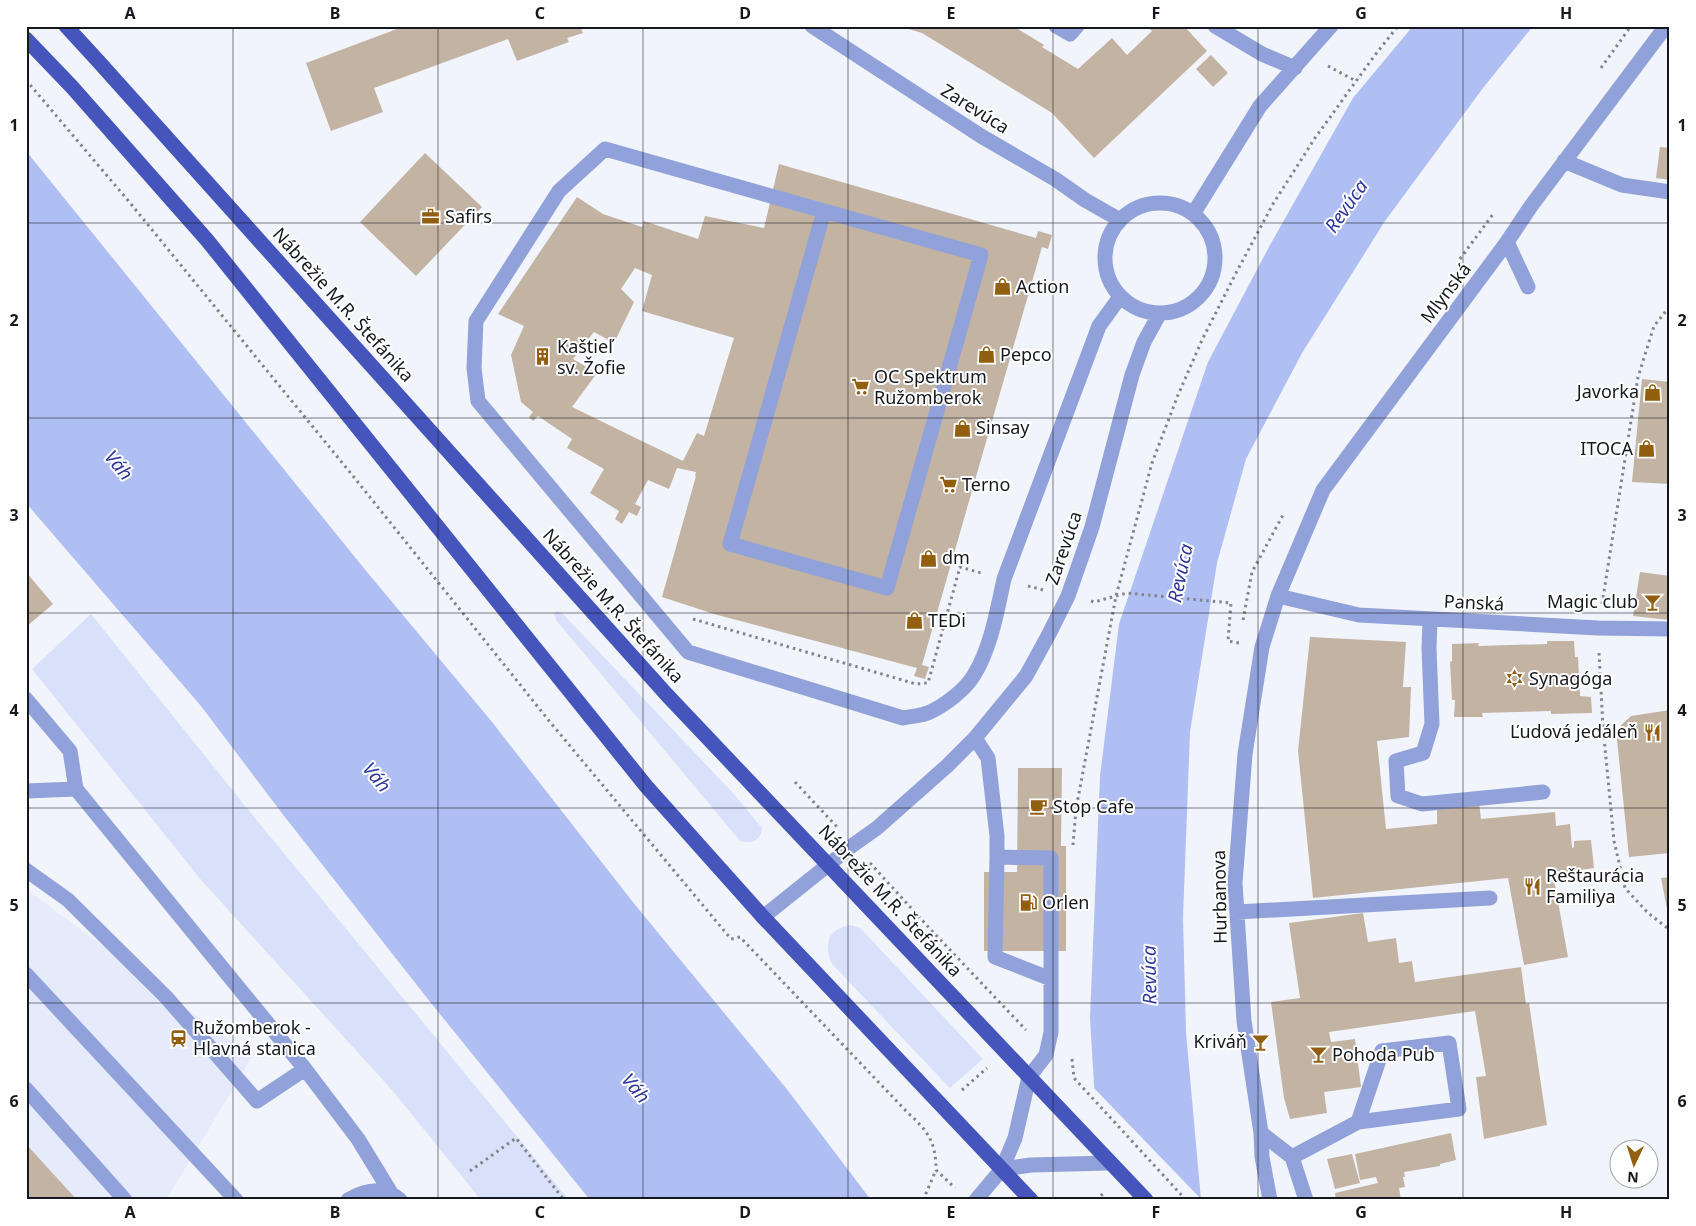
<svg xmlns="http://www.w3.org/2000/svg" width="1696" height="1226" viewBox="0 0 1696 1226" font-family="'Noto Sans',sans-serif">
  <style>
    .built { fill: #e6ebfc }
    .green { fill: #d9e0f9 }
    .water { fill: #afbef3 }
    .pier { fill: #f2f4fc }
    .building { fill: #c2b3a3; fill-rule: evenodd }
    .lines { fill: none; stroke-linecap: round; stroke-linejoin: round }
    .path { stroke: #82848b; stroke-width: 3; stroke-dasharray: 2.5 4; stroke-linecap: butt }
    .minor { stroke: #91a1d9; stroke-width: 15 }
    .major { stroke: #4555bb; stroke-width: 15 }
    .grid { fill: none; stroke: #16181f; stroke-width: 1; stroke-opacity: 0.55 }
    .labels { text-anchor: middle; stroke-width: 4; stroke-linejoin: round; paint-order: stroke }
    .street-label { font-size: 18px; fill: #16181f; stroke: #fff }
    .poi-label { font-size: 18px; fill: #16181f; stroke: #fff; text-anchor: start }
    .water-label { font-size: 19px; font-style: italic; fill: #2d3799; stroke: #fff }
    .neatline { fill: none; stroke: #16181f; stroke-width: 2 }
    .grid-label { font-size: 16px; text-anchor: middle; font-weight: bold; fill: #16181f }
  </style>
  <rect width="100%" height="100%" fill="#f2f4fc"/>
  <path class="built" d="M26 889 252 1057 166 1200H26Z"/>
  <path class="green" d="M557 611 563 614 733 793 762 828C761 841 752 844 740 841L556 620 554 614Z
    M91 614 246 807 569 1200H481L392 1090 202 881 32 669Z
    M850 925 859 927 863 931 983 1059 950 1088 832 964C823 944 828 929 850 925Z"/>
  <path class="water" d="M1413 26H1533L1483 88 1385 221 1302 353 1246 459 1217 563 1190 732 1183 918 1186 1032 1201 1200H1101L1090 1018 1100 776 1119 624 1208 362 1270 245 1353 98Z
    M26 151 367 572 492 722 636 906 786 1088 871 1200H590L427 998 281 812 201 706 26 503Z"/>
  <path class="pier" d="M1092 1086 1202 1200H1099Z"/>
  <path class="building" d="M405 26H580L583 33 567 38 569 42 517 61 508 39 374 88 383 112 331 131 306 63Z
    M1013 26 1044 45 1042 47 1078 69 1112 38 1127 55 1152 31 1147 26H1184L1207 51 1094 158 1052 113 922 33 902 27Z
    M1211 55 1228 73 1213 87 1196 69Z
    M1660 147 1670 148V180L1656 178Z
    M425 153 482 207 416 276 360 222Z
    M779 164 1036 238 1038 231 1052 235 1048 249 1042 247 922 665 929 667 925 679 914 676 917 668 714 614 662 597 696 476H695L696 472 677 468 669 489 648 480 635 504 641 507 637 516 629 512 622 524 615 519 619 511 590 493 604 469 567 448 572 439 538 416 533 421 529 417 533 412 521 402 511 355 524 326 498 314 577 197 603 214 642 227 644 221 698 239 705 216 764 228ZM635 268 652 275 642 311 734 338 704 436 697 433 683 461 572 407 597 373 573 359 594 332 614 343 634 302 621 289Z
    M1642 379 1670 382V484L1632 482Z
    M26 572 53 604 26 627Z
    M1640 572 1670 576V620L1633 616Z
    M1310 637 1406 642 1403 687H1411L1409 737 1377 741 1386 829 1437 824V806L1479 802 1481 819 1555 812 1556 826 1570 824 1572 848 1574 847V841L1591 840 1594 868 1553 874 1568 957 1524 965 1508 878 1313 898 1298 751Z
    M1547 641H1574L1575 657H1578L1580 696 1591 697 1592 713 1551 714V711L1482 713 1483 717H1454L1455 700H1452L1450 662 1452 661V644L1479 643 1478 646 1547 644Z
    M1670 710V853L1629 857 1616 730 1631 716Z
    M1018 768H1062L1061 846H1066V951H984V872H1017Z
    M1670 877V920H1669L1661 878Z
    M1363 913 1368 942 1396 938 1399 963 1412 961 1415 982 1521 967 1526 1004 1529 1003 1547 1125 1484 1139 1476 1077 1486 1076 1475 1011 1329 1032 1331 1042 1355 1039 1361 1087 1324 1092 1327 1113 1290 1119 1284 1098 1271 1002 1300 998 1289 923Z
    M1451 1133 1456 1160 1440 1164V1166L1404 1172 1405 1177H1403L1405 1187 1399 1188 1401 1200H1336L1335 1193 1378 1183 1376 1177 1360 1180 1355 1154Z
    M26 1144 77 1200H26Z
    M1352 1154 1360 1183 1335 1189 1327 1159Z"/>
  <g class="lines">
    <path class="path" d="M1328 66 1356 81
      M1601 68 1631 26
      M26 80 131 204 353 476 550 722 731 939 740 937 908 1113C928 1131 936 1142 936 1170L955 1188
      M1460 259 1493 214
      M1028 586 1043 590
      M1091 601 1094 602 1127 593 1231 603 1228 641 1239 643
      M1602 604 1638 377 1654 326 1670 306
      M693 619 916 684 928 683 960 567 981 573
      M1243 620 1252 572 1283 515
      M1599 653 1603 727 1614 841 1625 888 1648 913 1670 930
      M795 782 837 827
      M1073 845 1076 809 1116 596 1152 463 1178 395 1202 340 1236 273 1273 204 1315 138 1375 55 1398 26
      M870 863 933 932 1026 1030
      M1072 1059 1074 1078 1186 1200
      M962 1090 987 1068
      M470 1171 516 1138 564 1200
      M923 1200 936 1170
      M1096 1200 1105 1192"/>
    <path class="minor" d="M812 26 981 136 1055 179 1085 200 1120 220
      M1056 26 1070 34 1077 26
      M1215 26 1262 54 1295 68
      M1564 161 1622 185 1670 192
      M1105 258a55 55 0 1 1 110 0a55 55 0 1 1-110 0Z
      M824 211 981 255 887 588 730 544 824 211 605 149 559 191 476 321 474 368 478 401 688 652 903 718C912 716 922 716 930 712 945 705 965 690 974 675 991 647 997 611 1004 579L1099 326 1120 297
      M1193 214 1260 106 1331 26
      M1507 242 1528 287
      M1278 596 1359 615 1598 628 1670 629
      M1430 620 1429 648 1432 724 1423 753 1396 761 1398 796 1422 804 1543 792
      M26 699 70 751 76 789
      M975 738 988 758 997 836V857L1051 858V1032L1046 1055 1029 1077 1015 1138 1002 1169 976 1200
      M76 789 305 1069 358 1139 391 1193
      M26 791 76 789
      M997 857 995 957 1051 979
      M26 870 68 900 166 997 257 1101 305 1069
      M1237 912 1490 898
      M763 917 853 845 877 828 947 766 975 738 1026 676 1049 634 1068 596 1092 527 1132 375 1144 342 1160 313
      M26 974 236 1200
      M26 1089 125 1200
      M1261 1133 1292 1157 1306 1200
      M1292 1157 1358 1122 1459 1109 1449 1043 1382 1051 1358 1122
      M1002 1169 1031 1165 1110 1163
      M348 1200C365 1190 384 1186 400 1200
      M1270 1200 1262 1157 1261 1133 1244 1021 1235 883 1245 754 1262 647 1278 596 1323 490 1507 242 1531 206 1666 26"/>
    <path class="major" d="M66 26 99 62 667 695 1146 1200
      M26 39 72 87 207 240 646 786 763 917 1031 1200"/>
  </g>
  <path class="grid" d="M233 26V1200M438 26V1200M643 26V1200M848 26V1200M1053 26V1200M1258 26V1200M1463 26V1200M26 223H1670M26 418H1670M26 613H1670M26 808H1670M26 1003H1670"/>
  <defs>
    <symbol id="office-bare" viewBox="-9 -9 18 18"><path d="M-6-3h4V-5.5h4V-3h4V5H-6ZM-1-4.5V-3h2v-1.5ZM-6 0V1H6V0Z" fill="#925f10" stroke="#fff" stroke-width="2.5" paint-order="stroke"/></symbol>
    <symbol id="shop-bare" viewBox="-9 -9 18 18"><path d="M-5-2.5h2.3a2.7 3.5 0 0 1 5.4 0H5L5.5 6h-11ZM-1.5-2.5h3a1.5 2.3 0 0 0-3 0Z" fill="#925f10" stroke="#fff" stroke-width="2.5" paint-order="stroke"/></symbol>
    <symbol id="building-bare" viewBox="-9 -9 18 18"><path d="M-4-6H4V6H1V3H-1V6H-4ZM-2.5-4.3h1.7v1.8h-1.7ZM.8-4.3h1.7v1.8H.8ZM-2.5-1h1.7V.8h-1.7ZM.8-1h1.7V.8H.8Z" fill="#925f10" stroke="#fff" stroke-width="2.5" paint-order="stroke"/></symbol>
    <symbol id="supermarket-bare" viewBox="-9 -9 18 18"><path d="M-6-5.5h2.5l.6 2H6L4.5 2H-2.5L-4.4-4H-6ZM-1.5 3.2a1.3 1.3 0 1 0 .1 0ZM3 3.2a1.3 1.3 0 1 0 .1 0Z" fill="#925f10" stroke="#fff" stroke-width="2.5" paint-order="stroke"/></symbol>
    <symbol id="bar-bare" viewBox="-9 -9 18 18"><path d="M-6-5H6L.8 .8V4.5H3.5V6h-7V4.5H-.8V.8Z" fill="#925f10" stroke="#fff" stroke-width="2.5" paint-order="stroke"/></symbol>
    <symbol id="synagogue-bare" viewBox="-9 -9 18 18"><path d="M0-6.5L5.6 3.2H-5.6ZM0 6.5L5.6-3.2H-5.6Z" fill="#925f10" stroke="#fff" stroke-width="2.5" paint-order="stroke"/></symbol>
    <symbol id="restaurant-bare" viewBox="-9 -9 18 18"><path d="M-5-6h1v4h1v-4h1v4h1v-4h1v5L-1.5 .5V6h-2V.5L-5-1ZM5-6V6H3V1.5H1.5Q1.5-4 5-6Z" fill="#925f10" stroke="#fff" stroke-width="2.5" paint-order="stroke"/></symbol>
    <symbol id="cafe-bare" viewBox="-9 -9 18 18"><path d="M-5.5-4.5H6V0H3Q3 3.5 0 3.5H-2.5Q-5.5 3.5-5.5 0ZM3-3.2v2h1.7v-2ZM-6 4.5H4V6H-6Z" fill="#925f10" stroke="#fff" stroke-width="2.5" paint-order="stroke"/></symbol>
    <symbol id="fuel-bare" viewBox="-9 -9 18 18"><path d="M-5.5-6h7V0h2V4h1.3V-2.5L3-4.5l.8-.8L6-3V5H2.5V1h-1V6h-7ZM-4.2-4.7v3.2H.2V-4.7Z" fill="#925f10" stroke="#fff" stroke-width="2.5" paint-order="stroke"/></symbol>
    <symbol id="station-bare" viewBox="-9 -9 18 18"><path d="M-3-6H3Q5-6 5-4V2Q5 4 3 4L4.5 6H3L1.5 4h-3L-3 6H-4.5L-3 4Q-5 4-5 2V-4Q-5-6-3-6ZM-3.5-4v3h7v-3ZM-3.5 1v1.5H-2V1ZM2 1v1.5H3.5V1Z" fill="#925f10" stroke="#fff" stroke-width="2.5" paint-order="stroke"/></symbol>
  </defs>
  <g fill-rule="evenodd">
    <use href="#office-bare" x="418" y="204" width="25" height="25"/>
    <use href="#shop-bare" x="990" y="274" width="25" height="25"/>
    <use href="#shop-bare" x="974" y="342" width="25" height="25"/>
    <use href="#building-bare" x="530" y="344" width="25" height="25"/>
    <use href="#supermarket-bare" x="848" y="374" width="25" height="25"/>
    <use href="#shop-bare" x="1640" y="380" width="25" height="25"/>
    <use href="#shop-bare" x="950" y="416" width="25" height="25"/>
    <use href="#shop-bare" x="1634" y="436" width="25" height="25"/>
    <use href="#supermarket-bare" x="936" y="472" width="25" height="25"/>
    <use href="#shop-bare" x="916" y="546" width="25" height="25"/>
    <use href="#bar-bare" x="1640" y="590" width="25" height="25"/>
    <use href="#shop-bare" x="902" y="608" width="25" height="25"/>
    <use href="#synagogue-bare" x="1502" y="666" width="25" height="25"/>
    <use href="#restaurant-bare" x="1640" y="720" width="25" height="25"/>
    <use href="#cafe-bare" x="1026" y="794" width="25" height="25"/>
    <use href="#restaurant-bare" x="1520" y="874" width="25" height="25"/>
    <use href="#fuel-bare" x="1016" y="890" width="25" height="25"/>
    <use href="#station-bare" x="166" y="1026" width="25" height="25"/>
    <use href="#bar-bare" x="1248" y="1030" width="25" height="25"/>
    <use href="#bar-bare" x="1306" y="1042" width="25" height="25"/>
  </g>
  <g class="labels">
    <g class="street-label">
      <text transform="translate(975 109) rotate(32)" y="6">Zarevúca</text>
      <text transform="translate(1446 293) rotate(-53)" y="6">Mlynská</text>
      <text transform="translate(343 305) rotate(48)" y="6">Nábrežie M.R. Štefánika</text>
      <text transform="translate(1064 548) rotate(-71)" y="6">Zarevúca</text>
      <text transform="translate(1474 603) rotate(3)" y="6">Panská</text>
      <text transform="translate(613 606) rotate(48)" y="6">Nábrežie M.R. Štefánika</text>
      <text transform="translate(1220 897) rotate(-91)" y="6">Hurbanova</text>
      <text transform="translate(890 901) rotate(47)" y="6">Nábrežie M.R. Štefánika</text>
    </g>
    <g class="poi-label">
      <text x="445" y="223">Safirs</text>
      <text x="1016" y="293">Action</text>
      <text x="557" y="353">Kaštieľ<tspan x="557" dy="21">sv. Žofie</tspan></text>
      <text x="1000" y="361">Pepco</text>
      <text x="874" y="383">OC Spektrum<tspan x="874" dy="21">Ružomberok</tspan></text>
      <text x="1639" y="398" text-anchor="end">Javorka</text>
      <text x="976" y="434">Sinsay</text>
      <text x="1633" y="455" text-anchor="end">ITOCA</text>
      <text x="962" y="491">Terno</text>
      <text x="942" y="564">dm</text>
      <text x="1638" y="608" text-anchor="end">Magic club</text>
      <text x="928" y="627">TEDi</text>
      <text x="1529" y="685">Synagóga</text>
      <text x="1638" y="738" text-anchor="end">Ľudová jedáleň</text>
      <text x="1053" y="813">Stop Cafe</text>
      <text x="1546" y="882">Reštaurácia<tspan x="1546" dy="21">Familiya</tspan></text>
      <text x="1042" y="909">Orlen</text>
      <text x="193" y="1034">Ružomberok -<tspan x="193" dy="21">Hlavná stanica</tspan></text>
      <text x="1247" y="1048" text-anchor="end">Kriváň</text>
      <text x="1332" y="1061">Pohoda Pub</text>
    </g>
    <g class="water-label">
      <text transform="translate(1346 206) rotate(-55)" y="7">Revúca</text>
      <text transform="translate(119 465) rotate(50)" y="7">Váh</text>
      <text transform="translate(1180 573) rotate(-78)" y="7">Revúca</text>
      <text transform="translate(377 777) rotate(50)" y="7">Váh</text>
      <text transform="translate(1149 975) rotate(-91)" y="7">Revúca</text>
      <text transform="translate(636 1088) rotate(50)" y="7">Váh</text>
    </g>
  </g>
  <rect width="1696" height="1226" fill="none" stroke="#ffffff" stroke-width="55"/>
  <g transform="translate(1634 1164) rotate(184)"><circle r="24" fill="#ffffff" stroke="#a2a3a5"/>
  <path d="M0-4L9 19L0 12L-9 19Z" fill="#925f10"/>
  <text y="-8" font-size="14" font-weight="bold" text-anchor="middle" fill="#16181f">N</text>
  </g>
  <rect x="28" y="28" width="1640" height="1170" class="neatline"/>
  <g class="grid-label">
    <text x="130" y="19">A</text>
    <text x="335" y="19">B</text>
    <text x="540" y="19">C</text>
    <text x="745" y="19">D</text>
    <text x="951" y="19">E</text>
    <text x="1156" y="19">F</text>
    <text x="1361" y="19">G</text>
    <text x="1566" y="19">H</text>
    <text x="14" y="131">1</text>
    <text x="1682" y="131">1</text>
    <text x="14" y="326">2</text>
    <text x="1682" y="326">2</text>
    <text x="14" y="521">3</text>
    <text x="1682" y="521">3</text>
    <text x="14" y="716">4</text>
    <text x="1682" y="716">4</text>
    <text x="14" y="911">5</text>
    <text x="1682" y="911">5</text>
    <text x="14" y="1107">6</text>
    <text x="1682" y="1107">6</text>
    <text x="130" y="1218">A</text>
    <text x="335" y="1218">B</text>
    <text x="540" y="1218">C</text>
    <text x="745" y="1218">D</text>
    <text x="951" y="1218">E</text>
    <text x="1156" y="1218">F</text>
    <text x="1361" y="1218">G</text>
    <text x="1566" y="1218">H</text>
  </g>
</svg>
